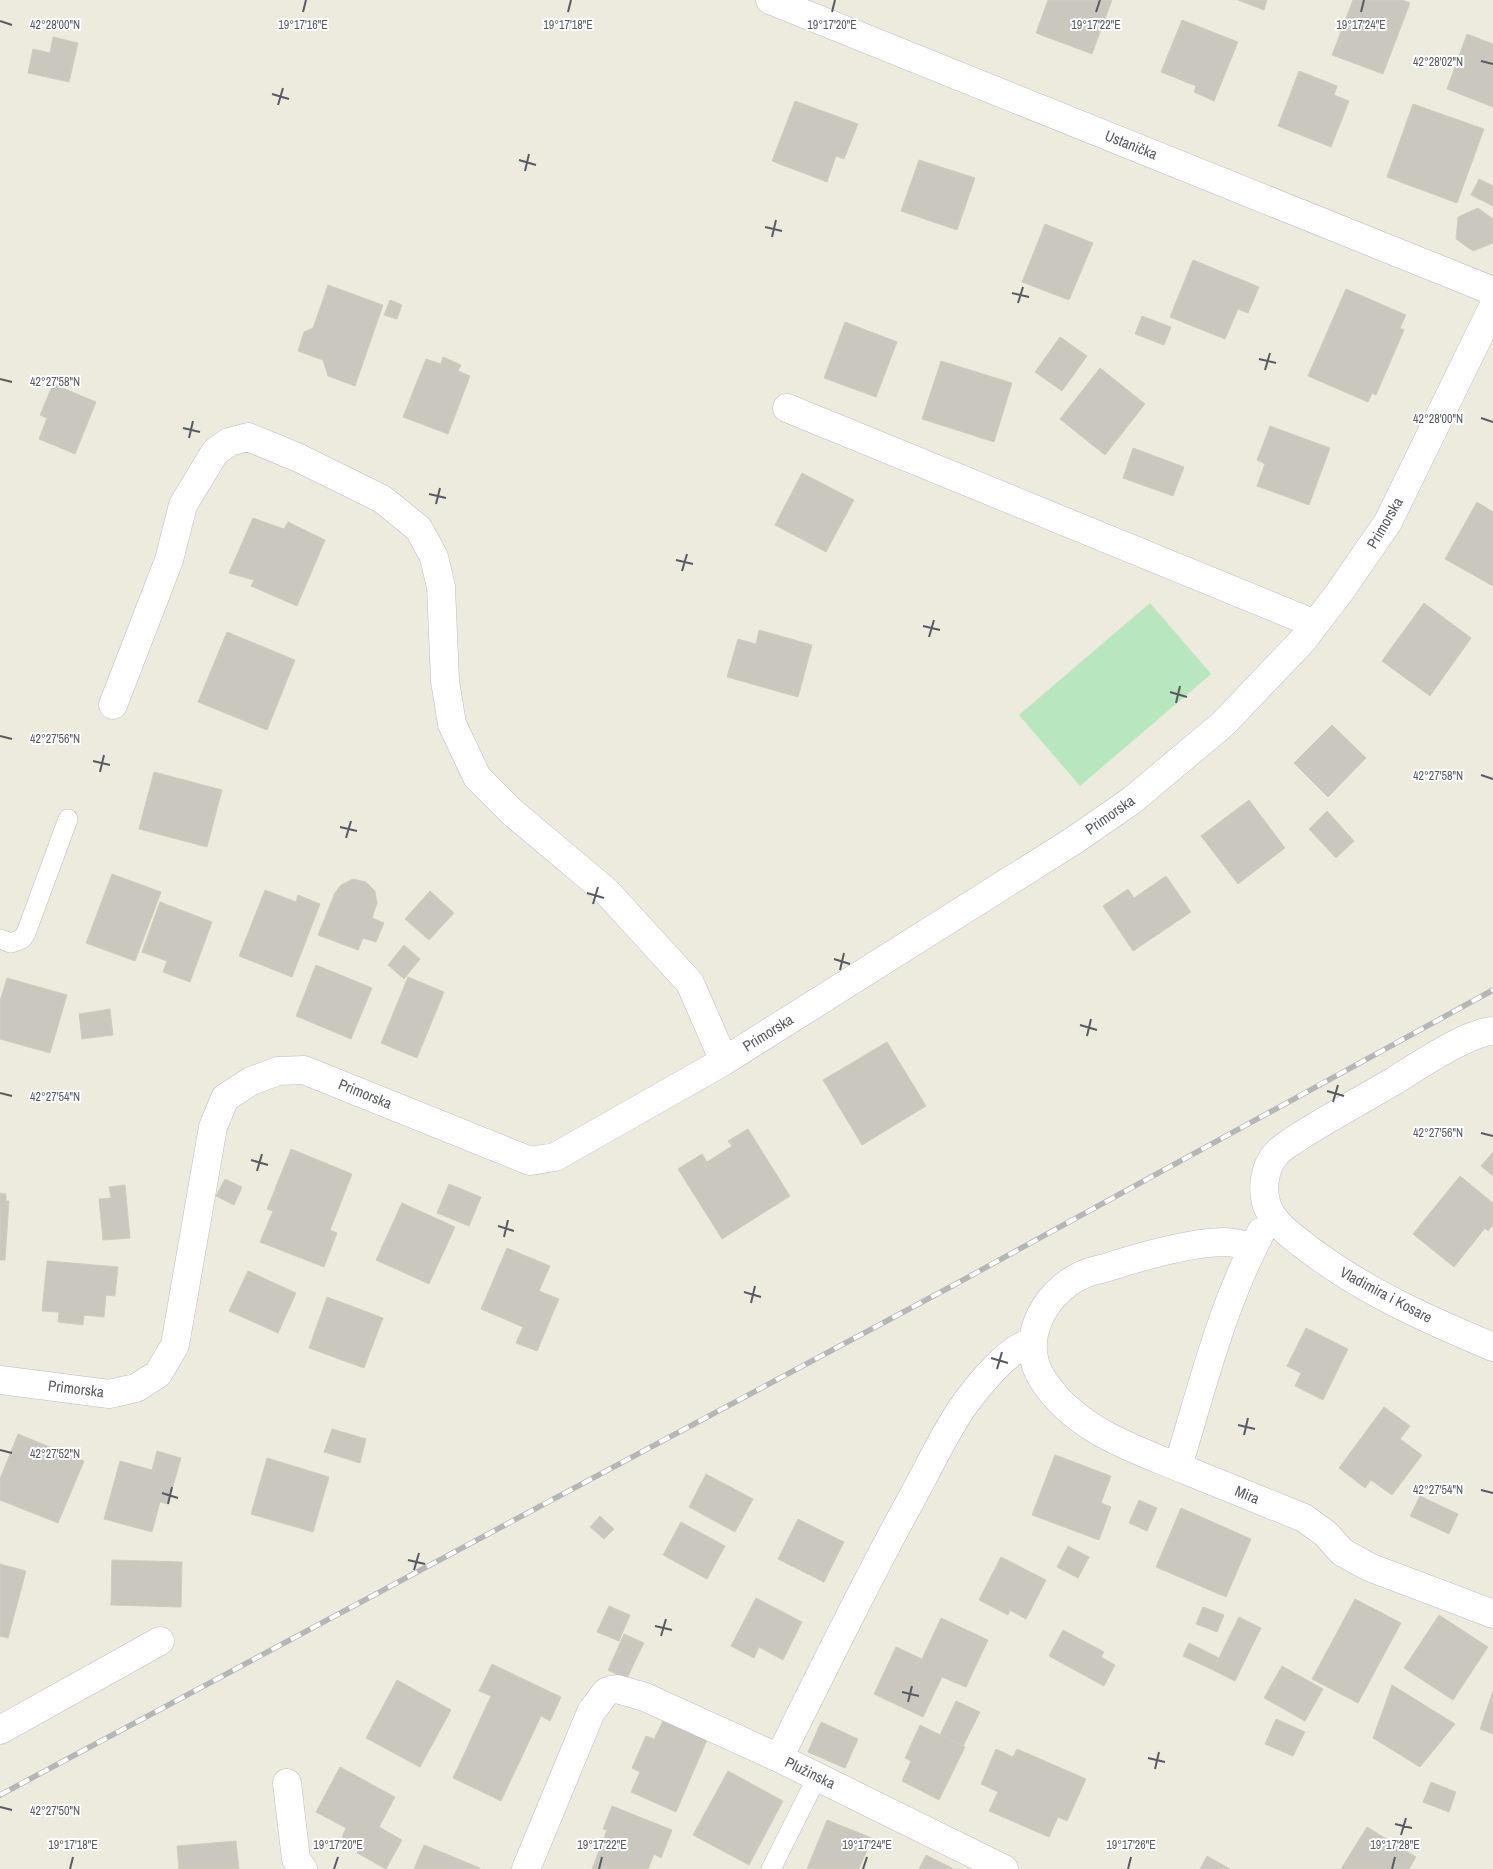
<svg xmlns="http://www.w3.org/2000/svg" width="1493" height="1869" viewBox="0 0 1493 1869" font-family="'Archivo Narrow',sans-serif">
  <style>
    .green { fill: #b8e6be }
    .building { fill: #c9c7be; stroke: #d1cdbd }
    .lines { fill: none; stroke-linecap: round; stroke-linejoin: round }
    .lane-casing { stroke: #bcbdc4; stroke-width: 20 }
    .street-casing { stroke: #bcbdc4; stroke-width: 29 }
    .lane { stroke: #fff; stroke-width: 19 }
    .street { stroke: #fff; stroke-width: 28 }
    .rail-casing { stroke: #b5b6b6; stroke-width: 5.5 }
    .rail { stroke: #fff; stroke-width: 4; stroke-dasharray: 11; stroke-linecap: butt }
    .ticks { fill: none; stroke: #585b61; stroke-width: 2 }
    .labels { text-anchor: middle; stroke-width: 4; stroke-linejoin: round; paint-order: stroke }
    .street-label { font-size: 15px; fill: #585b61; stroke: #fff }
    .ticks-label { font-size: 12px; text-anchor: middle; fill: #585b61; stroke: #fff; stroke-width: 4; stroke-linejoin: round; paint-order: stroke }
  </style>
  <rect width="100%" height="100%" fill="#ecebde"/>
  <path class="green" d="M1150 603 1211 674 1080 786 1019 715Z"/>
  <path class="building" d="M1048 0H1112L1092 54 1036 33Z
    M1238 0H1267L1264 10Z
    M1353 0H1402L1410 3 1383 74 1332 55Z
    M1182 20 1238 42 1214 101 1194 92 1196 86 1161 72Z
    M1467 34 1493 44V107L1447 89Z
    M53 37 78 43 69 82 28 73 33 49 50 53Z
    M1299 71 1337 86 1334 95 1349 101 1331 147 1278 126Z
    M795 101 858 124 844 159 836 156 827 182 772 161Z
    M1413 104 1484 129 1457 203 1387 177Z
    M919 160 975 178 957 230 901 211Z
    M1479 179 1493 186V206L1471 195Z
    M1478 208 1493 219V243L1473 251 1456 239 1458 217Z
    M1045 224 1093 243 1069 300 1022 282Z
    M1193 260 1259 287 1248 313 1238 309 1225 339 1170 317Z
    M328 285 383 305 355 386 328 376 323 360 298 351 304 332 313 328Z
    M1346 289 1406 315 1400 328 1404 330 1376 395 1372 393 1368 402 1308 376Z
    M390 300 402 305 397 319 384 315Z
    M1142 316 1171 327 1164 345 1135 334Z
    M845 322 897 342 876 397 824 378Z
    M1060 337 1087 356 1062 391 1035 372Z
    M443 357 461 365 458 371 470 376 448 434 403 417 426 359 441 364Z
    M941 361 1012 383 994 442 922 419Z
    M1100 368 1145 404 1105 455 1060 419Z
    M53 384 96 402 75 454 39 439 47 418 40 415Z
    M1270 426 1330 448 1309 505 1257 486 1265 464 1257 460Z
    M1133 448 1184 467 1173 496 1123 478Z
    M802 473 854 500 826 552 775 525Z
    M1477 502 1493 512V586L1445 559Z
    M253 518 284 529 288 522 325 540 297 606 251 586 254 580 229 573Z
    M1424 603 1471 638 1430 696 1382 661Z
    M759 630 812 645 798 697 727 677 738 639 756 644Z
    M227 632 295 660 267 730 198 702Z
    M1332 725 1366 758 1328 797 1294 763Z
    M154 772 222 790 207 847 139 829Z
    M1249 800 1285 848 1238 884 1201 836Z
    M1327 811 1354 841 1336 858 1309 829Z
    M112 874 161 892 135 961 86 943Z
    M1166 876 1191 912 1133 951 1103 906 1128 889 1134 898Z
    M353 879 366 882 375 891 377 903 372 918 384 923 376 942 363 938 358 950 318 935 335 893 341 885Z
    M265 890 296 902 298 895 320 904 292 977 239 956Z
    M430 891 454 913 429 940 405 919Z
    M160 902 212 922 190 982 163 972 167 961 142 952Z
    M404 945 420 959 404 979 388 965Z
    M316 965 372 988 351 1039 296 1016Z
    M408 977 444 992 417 1058 381 1043Z
    M7 978 67 995 50 1053 0 1039V1001Z
    M110 1009 113 1035 82 1039 79 1014Z
    M887 1042 926 1106 862 1145 823 1080Z
    M748 1129 790 1196 722 1239 678 1169 702 1154 707 1162 732 1146 728 1141Z
    M291 1149 352 1174 330 1230 337 1233 324 1267 260 1242 273 1211 267 1209Z
    M1493 1152V1176L1481 1166Z
    M1460 1176 1493 1203V1225L1488 1231 1485 1228 1454 1267 1413 1234Z
    M225 1179 242 1187 234 1205 216 1196Z
    M449 1184 481 1197 469 1226 437 1213Z
    M125 1185 130 1238 103 1240 99 1199 111 1198 109 1187Z
    M0 1193 6 1194V1201H9L5 1260H0Z
    M402 1203 455 1227 429 1284 376 1260Z
    M507 1248 550 1266 539 1291 559 1299 537 1351 516 1343 523 1327 481 1309Z
    M47 1261 118 1267 115 1296 106 1295 104 1317 84 1315 83 1325 58 1322 59 1312 42 1311Z
    M248 1271 296 1293 278 1333 229 1311Z
    M327 1297 383 1318 364 1368 309 1348Z
    M1306 1328 1348 1349 1323 1400 1295 1386 1301 1373 1287 1366Z
    M1384 1407 1410 1426 1400 1439 1422 1455 1392 1495 1371 1480 1365 1488 1339 1468Z
    M332 1429 366 1439 360 1463 324 1452Z
    M18 1434 84 1461 58 1523 0 1500V1479Z
    M157 1451 181 1458 168 1504 160 1502 152 1532 104 1519 120 1461 152 1470Z
    M1055 1455 1111 1476 1101 1503 1111 1507 1099 1540 1032 1515Z
    M267 1458 329 1477 313 1532 251 1514Z
    M706 1474 753 1499 735 1532 689 1507Z
    M1420 1496 1458 1514 1449 1534 1410 1516Z
    M1139 1500 1157 1508 1147 1531 1129 1523Z
    M1181 1508 1251 1539 1226 1597 1156 1567Z
    M600 1516 614 1529 604 1539 590 1527Z
    M798 1519 844 1542 824 1582 778 1559Z
    M681 1522 725 1546 707 1579 663 1555Z
    M1068 1546 1089 1557 1078 1578 1057 1567Z
    M1001 1557 1046 1580 1026 1619 1010 1610 1008 1615 979 1600Z
    M112 1560 182 1562 181 1607 111 1605Z
    M0 1564 26 1571 8 1638 0 1636Z
    M756 1598 802 1622 783 1660 759 1647 754 1658 731 1646Z
    M1355 1599 1401 1623 1358 1703 1312 1679Z
    M609 1606 630 1615 619 1641 597 1632Z
    M1203 1607 1224 1615 1217 1632 1196 1624Z
    M1439 1615 1488 1647 1453 1700 1404 1668Z
    M1239 1617 1261 1628 1235 1681 1213 1670Z
    M941 1618 988 1640 966 1687 942 1677 923 1717 874 1694 896 1647 922 1659Z
    M1063 1630 1104 1652 1101 1657 1115 1665 1104 1686 1049 1656Z
    M624 1634 644 1643 636 1659 617 1650Z
    M1189 1643 1219 1658 1213 1670 1183 1656Z
    M617 1650 636 1659 627 1679 608 1670Z
    M492 1664 561 1697 550 1721 541 1716 501 1801 453 1778 491 1696 479 1691Z
    M1282 1666 1323 1689 1305 1721 1264 1698Z
    M397 1680 451 1710 420 1767 366 1738Z
    M1392 1685 1455 1724 1420 1767 1373 1738Z
    M1493 1691V1734L1480 1729Z
    M956 1701 980 1712 963 1746 940 1735Z
    M1276 1719 1305 1732 1293 1756 1265 1744Z
    M663 1721 707 1740 676 1812 631 1792 640 1772 632 1768 646 1736 654 1739Z
    M821 1722 858 1739 845 1768 808 1752Z
    M920 1725 965 1747 939 1800 902 1781 911 1761 905 1758Z
    M996 1749 1013 1757 1017 1749 1086 1779 1067 1821 1058 1817 1049 1837 989 1811 998 1792 981 1784Z
    M340 1767 395 1797 379 1827 402 1840 386 1869 357 1853 360 1847 342 1837 346 1828 316 1812Z
    M728 1771 783 1801 749 1865 693 1835Z
    M1431 1782 1456 1792 1449 1812 1423 1802Z
    M612 1806 672 1830 661 1858 654 1854 648 1869H592L607 1830 603 1829Z
    M827 1820 872 1838 859 1869H807Z
    M1367 1827 1416 1857 1409 1869H1341Z
    M236 1841 239 1869H179L177 1846Z
    M424 1845 480 1868V1869H414Z
    M926 1855 954 1869H919Z
    M1207 1856 1230 1869H1200Z"/>
  <g class="lines">
    <defs>
      <path id="lane" d="M0 939 11 943 22 939 26 933 68 819
        M771 1869 817 1777"/>
      <path id="street" d="M770 0 1493 291
        M787 408 1315 624
        M113 705 169 560 183 505 215 452 229 442 248 437 299 458 382 499 419 529 434 557 441 587 445 681 452 724 477 777 513 813 606 891 690 983 724 1061
        M1493 1031C1468 1032 1416 1067 1394 1081 1360 1101 1326 1119 1294 1140 1288 1144 1280 1149 1276 1154 1264 1167 1261 1192 1268 1208 1275 1224 1289 1234 1302 1244 1359 1289 1426 1319 1493 1347
        M1252 1248C1242 1244 1234 1242 1223 1242 1187 1243 1139 1257 1105 1268 1097 1270 1087 1272 1080 1276 1043 1294 1018 1342 1043 1380 1076 1431 1135 1449 1188 1471 1227 1487 1265 1502 1304 1518L1326 1534 1342 1552 1369 1567 1493 1614
        M0 1380 109 1394 136 1388 158 1374 175 1345 213 1127 225 1098 251 1081 278 1071 304 1070 530 1161 555 1157 724 1061 1073 841 1131 801 1223 724 1303 640 1339 593 1388 522 1493 307
        M1178 1466C1202 1388 1222 1305 1261 1232
        M0 1730 160 1641
        M779 1758C822 1671 865 1583 912 1498 928 1469 943 1436 962 1408 974 1391 1011 1343 1033 1343
        M287 1783 296 1859 303 1869
        M526 1869 591 1712 606 1692 611 1690 617 1689 645 1697 779 1758 1004 1869"/>
    </defs>
    <use href="#lane" class="lane-casing"/>
    <use href="#street" class="street-casing"/>
    <use href="#lane" class="lane"/>
    <use href="#street" class="street"/>
    <defs>
      <path id="rail" d="M0 1795 952 1286 1493 990"/>
    </defs>
    <use href="#rail" class="rail-casing"/>
    <use href="#rail" class="rail"/>
  </g>
  <path class="ticks" d="M303 12 306 0M568 12 571 0M832 12 835 0M1096 12 1100 0M1361 12 1364 0M0 21 12 25M1481 61 1493 64M272 94 289 99M278 105 283 88M519 160 536 165M525 171 529 154M765 227 782 231M772 237 776 220M1012 293 1029 297M1018 303 1023 287M1259 359 1276 363M1265 370 1270 353M0 379 12 382M1481 418 1493 422M183 428 200 432M189 438 193 421M429 494 446 498M436 504 440 488M676 560 693 564M682 571 687 554M923 626 940 630M929 637 934 620M1170 692 1187 697M1176 703 1180 686M0 736 12 739M93 761 110 765M100 772 104 755M1481 775 1493 779M340 827 357 831M346 838 351 821M587 893 604 898M593 904 598 887M834 959 850 964M840 970 844 953M1080 1025 1097 1030M1087 1036 1091 1019M1327 1091 1344 1096M0 1093 12 1096M1333 1102 1338 1085M1481 1133 1493 1136M251 1160 268 1165M257 1171 262 1154M498 1226 514 1231M504 1237 508 1220M744 1292 761 1297M751 1303 755 1286M991 1358 1008 1363M997 1369 1002 1352M1238 1425 1255 1429M1244 1435 1248 1418M0 1450 12 1453M1481 1490 1493 1493M162 1493 178 1498M168 1504 172 1487M408 1560 425 1564M414 1570 419 1553M655 1626 672 1630M661 1636 666 1619M902 1692 919 1696M908 1702 912 1686M1148 1758 1165 1762M1155 1769 1159 1752M0 1807 12 1810M1395 1824 1412 1828M1401 1835 1406 1818M70 1869 73 1857M334 1869 338 1857M599 1869 602 1857M863 1869 867 1857M1128 1869 1131 1857M1392 1869 1395 1857"/>
  <g class="labels">
    <g class="street-label">
      <text transform="translate(1131 145) rotate(22)" y="5">Ustanička</text>
      <text transform="translate(1385 523) rotate(-60)" y="5">Primorska</text>
      <text transform="translate(1110 815) rotate(-35)" y="5">Primorska</text>
      <text transform="translate(768 1033) rotate(-32)" y="5">Primorska</text>
      <text transform="translate(365 1094) rotate(22)" y="5">Primorska</text>
      <text transform="translate(1386 1295) rotate(28)" y="5">Vladimira i Kosare</text>
      <text transform="translate(76 1389) rotate(7)" y="5">Primorska</text>
      <text transform="translate(1247 1495) rotate(22)" y="5">Mira</text>
      <text transform="translate(810 1773) rotate(26)" y="5">Plužinska</text>
    </g>
  </g>
  <g class="ticks-label">
    <text x="303" y="29">19°17'16"E</text>
    <text x="568" y="29">19°17'18"E</text>
    <text x="832" y="29">19°17'20"E</text>
    <text x="1096" y="29">19°17'22"E</text>
    <text x="1361" y="29">19°17'24"E</text>
    <text x="55" y="29">42°28'00"N</text>
    <text x="1438" y="66">42°28'02"N</text>
    <text x="55" y="386">42°27'58"N</text>
    <text x="1438" y="423">42°28'00"N</text>
    <text x="55" y="743">42°27'56"N</text>
    <text x="1438" y="780">42°27'58"N</text>
    <text x="55" y="1101">42°27'54"N</text>
    <text x="1438" y="1137">42°27'56"N</text>
    <text x="55" y="1458">42°27'52"N</text>
    <text x="1438" y="1494">42°27'54"N</text>
    <text x="55" y="1815">42°27'50"N</text>
    <text x="73" y="1849">19°17'18"E</text>
    <text x="338" y="1849">19°17'20"E</text>
    <text x="602" y="1849">19°17'22"E</text>
    <text x="867" y="1849">19°17'24"E</text>
    <text x="1131" y="1849">19°17'26"E</text>
    <text x="1395" y="1849">19°17'28"E</text>
  </g>
</svg>
